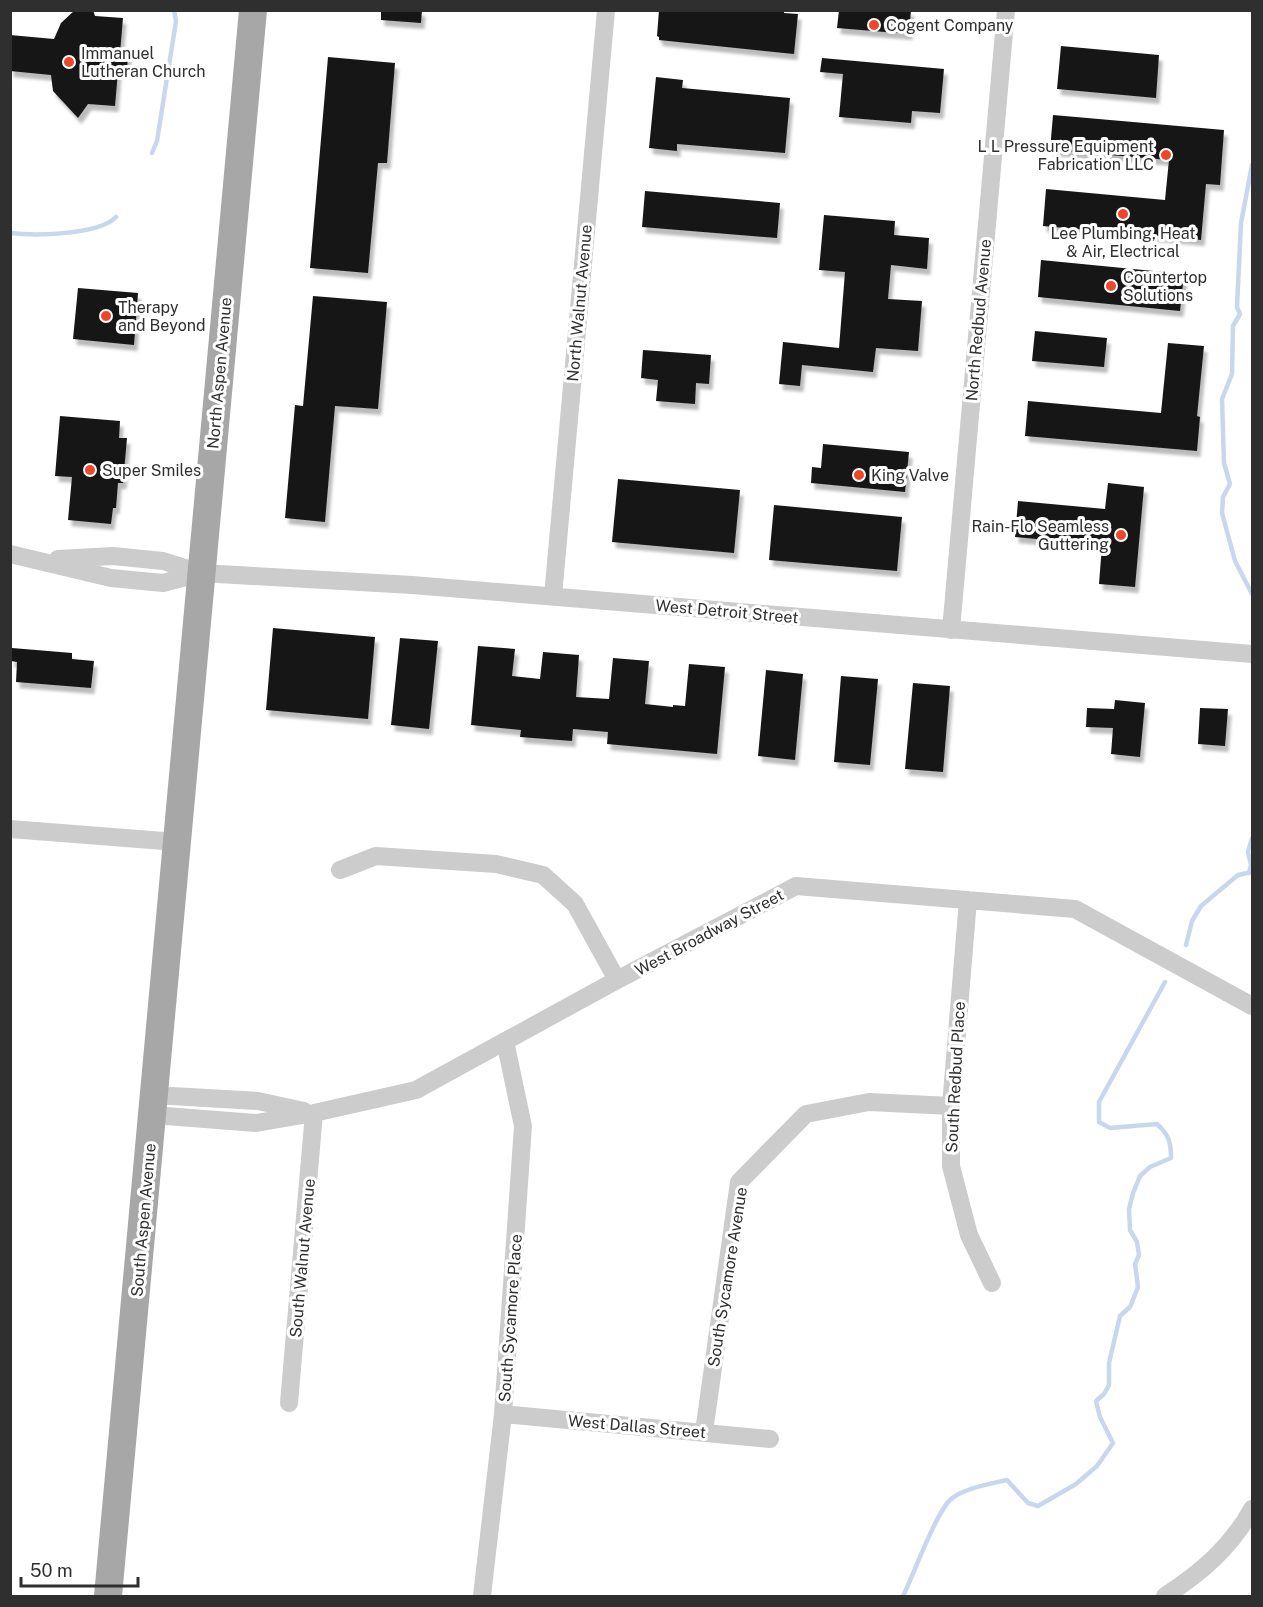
<svg xmlns="http://www.w3.org/2000/svg" width="1263" height="1607" viewBox="0 0 1263 1607" font-family="'Public Sans',sans-serif">
  <style>
    .lines { fill: none; stroke-linecap: round; stroke-linejoin: round }
    .stream { stroke: #c8d7ed; stroke-width: 4.5 }
    .building { fill: #161616; filter: url(#shadow) }
    .minor { stroke: #ccc; stroke-width: 18 }
    .primary { stroke: #a7a7a7; stroke-width: 28 }
    .poi-dot { fill: #ed472b; stroke: #fff; stroke-width: 2 }
    .labels { text-anchor: middle; stroke-width: 6; stroke-linejoin: round; paint-order: stroke }
    .poi-label { font-size: 16px; fill: #2f2f2f; stroke: #fff; text-anchor: start }
    .street-label { font-size: 16px; fill: #2f2f2f; stroke: #fff }
  </style>
  <defs>
    <filter id="shadow"><feDropShadow dx="3.5" dy="6" stdDeviation="1.5" flood-color="#0004"/></filter>
  </defs>
  <rect width="100%" height="100%" fill="#fff"/>
  <g class="lines">
    <path class="stream" d="M152 153 157 141 176 21 174 10
      M1252 165 1241 223 1237 307 1240 314 1233 326 1232 374 1222 399 1224 463 1230 484 1223 497 1222 513 1235 561 1252 594
      M10 233C35 236 99 235 116 217
      M1249 873 1251 865 1248 852 1252 838
      M1186 945 1192 921 1201 906 1238 875 1252 872
      M903 1596C913 1576 936 1513 950 1500 964 1488 990 1484 1007 1480L1028 1503 1038 1506 1076 1484 1097 1466 1113 1443 1100 1417 1096 1401 1104 1394 1109 1385V1363L1120 1316 1130 1307 1138 1287 1135 1264 1139 1255 1137 1242 1130 1230 1129 1209 1133 1193 1140 1176 1150 1167 1171 1158C1171 1142 1169 1135 1157 1124L1110 1128 1099 1122V1102L1165 982"/>
  </g>
  <path class="building" d="M75 10H93L95 16 123 18 120 53H128L127 72 118 71 115 106 88 104 78 118 53 91 51 75 10 71V35L54 39 61 23Z
    M381 10H422L421 23 381 20Z
    M659 10H784V13L798 14 794 54 659 40V37L657 36Z
    M839 10H911L909 34 837 28Z
    M1061 46 1159 55 1156 98 1057 89Z
    M328 57 395 63 387 163H378L368 273 310 268Z
    M822 58 944 69 940 113 912 111 911 123 839 117 843 74 820 72Z
    M656 77 683 80 682 88 790 98 785 153 677 144V151L649 148Z
    M1053 115 1224 130 1220 185 1206 184 1201 240 1043 226 1046 189 1165 200 1169 160 1050 150Z
    M645 191 780 203 777 238 642 227Z
    M824 215 895 221 894 235 929 238 927 269 891 265 888 299 922 301 918 351 876 348 873 372 802 365 800 386 779 384 783 342 839 348 845 272 819 270Z
    M1041 260 1184 274 1180 311 1038 297Z
    M78 288 138 293 134 345 73 339Z
    M313 296 387 302 378 409 335 406 325 522 285 518 295 405 303 406Z
    M1035 331 1107 338 1104 367 1032 361Z
    M1168 343 1204 346 1197 416 1200 417 1197 451 1025 436 1028 401 1161 413Z
    M643 350 711 355 709 384 696 383 695 404 656 401 658 380 641 378Z
    M60 416 120 421 119 438H127L123 483H118L116 508H113L111 524 68 520 72 477 55 476Z
    M823 444 909 452 905 492 811 483 812 467 821 468Z
    M618 479 740 490 734 553 612 542Z
    M1108 483 1144 487 1135 587 1099 584 1102 545 1015 537 1018 501 1105 509Z
    M774 505 902 517 897 571 769 560Z
    M273 628 375 637 368 719 266 710Z
    M400 638 438 641 429 729 391 725Z
    M478 646 515 649 512 676 540 679 543 652 579 655 576 697 609 699 613 658 649 661 645 704 673 707V705L685 706 689 664 725 667 717 754 607 744 608 732 573 729 572 741 520 737 521 730 471 725Z
    M12 648 72 653V659L94 661 91 688 16 682 17 662 11 661Z
    M766 670 803 674 795 760 758 756Z
    M841 676 878 679 870 765 834 762Z
    M913 683 950 686 943 772 905 769Z
    M1115 700 1145 703 1140 757 1111 754 1113 728 1086 727 1087 708 1114 709Z
    M1200 708 1228 709 1225 746 1198 744Z"/>
  <g class="lines">
    <path class="minor" d="M10 554 111 578 163 583 201 573 412 585 1252 654
      M58 559 113 556 163 561 201 573
      M553 596 606 10
      M951 630 1006 10
      M10 829 177 842
      M340 870 376 856 496 864 543 875 575 904 617 980
      M968 900 951 1106V1166L969 1235 992 1283
      M154 1095 258 1101 304 1111
      M153 1115 256 1123 314 1113 416 1090 617 980 796 886 1075 909 1252 1006
      M289 1403 314 1113
      M503 1414 770 1439
      M704 1432 739 1182 806 1114 869 1102 951 1106
      M482 1596 503 1414 523 1126 505 1041
      M1165 1596C1202 1572 1231 1547 1252 1509"/>
    <path class="primary" d="M108 1596 253 10"/>
  </g>
  <g class="poi-dot">
    <circle cx="874" cy="25" r="6"/>
    <circle cx="69" cy="62" r="6"/>
    <circle cx="1166" cy="155" r="6"/>
    <circle cx="1123" cy="214" r="6"/>
    <circle cx="1111" cy="286" r="6"/>
    <circle cx="106" cy="316" r="6"/>
    <circle cx="90" cy="470" r="6"/>
    <circle cx="859" cy="475" r="6"/>
    <circle cx="1121" cy="535" r="6"/>
  </g>
  <g class="labels">
    <g class="poi-label">
      <text x="886" y="31">Cogent Company</text>
      <text x="81" y="59">Immanuel<tspan x="81" dy="18">Lutheran Church</tspan></text>
      <text x="1154" y="152" text-anchor="end">L L Pressure Equipment<tspan x="1154" dy="18">Fabrication LLC</tspan></text>
      <text x="1123" y="239" text-anchor="middle">Lee Plumbing, Heat<tspan x="1123" dy="18">&amp; Air, Electrical</tspan></text>
      <text x="1123" y="283">Countertop<tspan x="1123" dy="18">Solutions</tspan></text>
      <text x="118" y="313">Therapy<tspan x="118" dy="18">and Beyond</tspan></text>
      <text x="102" y="476">Super Smiles</text>
      <text x="871" y="481">King Valve</text>
      <text x="1109" y="532" text-anchor="end">Rain-Flo Seamless<tspan x="1109" dy="18">Guttering</tspan></text>
    </g>
    <g class="street-label">
      <text transform="translate(579 303) rotate(-85)" y="6">North Walnut Avenue</text>
      <text transform="translate(978 320) rotate(-85)" y="6">North Redbud Avenue</text>
      <text transform="translate(219 373) rotate(-85)" y="6">North Aspen Avenue</text>
      <text transform="translate(727 611) rotate(5)" y="6">West Detroit Street</text>
      <text transform="translate(709 932) rotate(-28)" y="6">West Broadway Street</text>
      <text transform="translate(955 1077) rotate(-87)" y="6">South Redbud Place</text>
      <text transform="translate(143 1220) rotate(-85)" y="6">South Aspen Avenue</text>
      <text transform="translate(302 1258) rotate(-85)" y="6">South Walnut Avenue</text>
      <text transform="translate(727 1277) rotate(-81)" y="6">South Sycamore Avenue</text>
      <text transform="translate(510 1318) rotate(-86)" y="6">South Sycamore Place</text>
      <text transform="translate(637 1426) rotate(5)" y="6">West Dallas Street</text>
    </g>
  </g>
  <rect width="1263" height="1607" fill="none" stroke="#2f2f2f" stroke-width="24"/>
  <path d="M21 1577v9h117v-9" fill="none" stroke="#2f2f2f" stroke-width="3"/>
  <text x="30" y="1577" font-size="18" fill="#2f2f2f" stroke="#ffffff" stroke-width="4.5" paint-order="stroke">50 m</text>
</svg>
